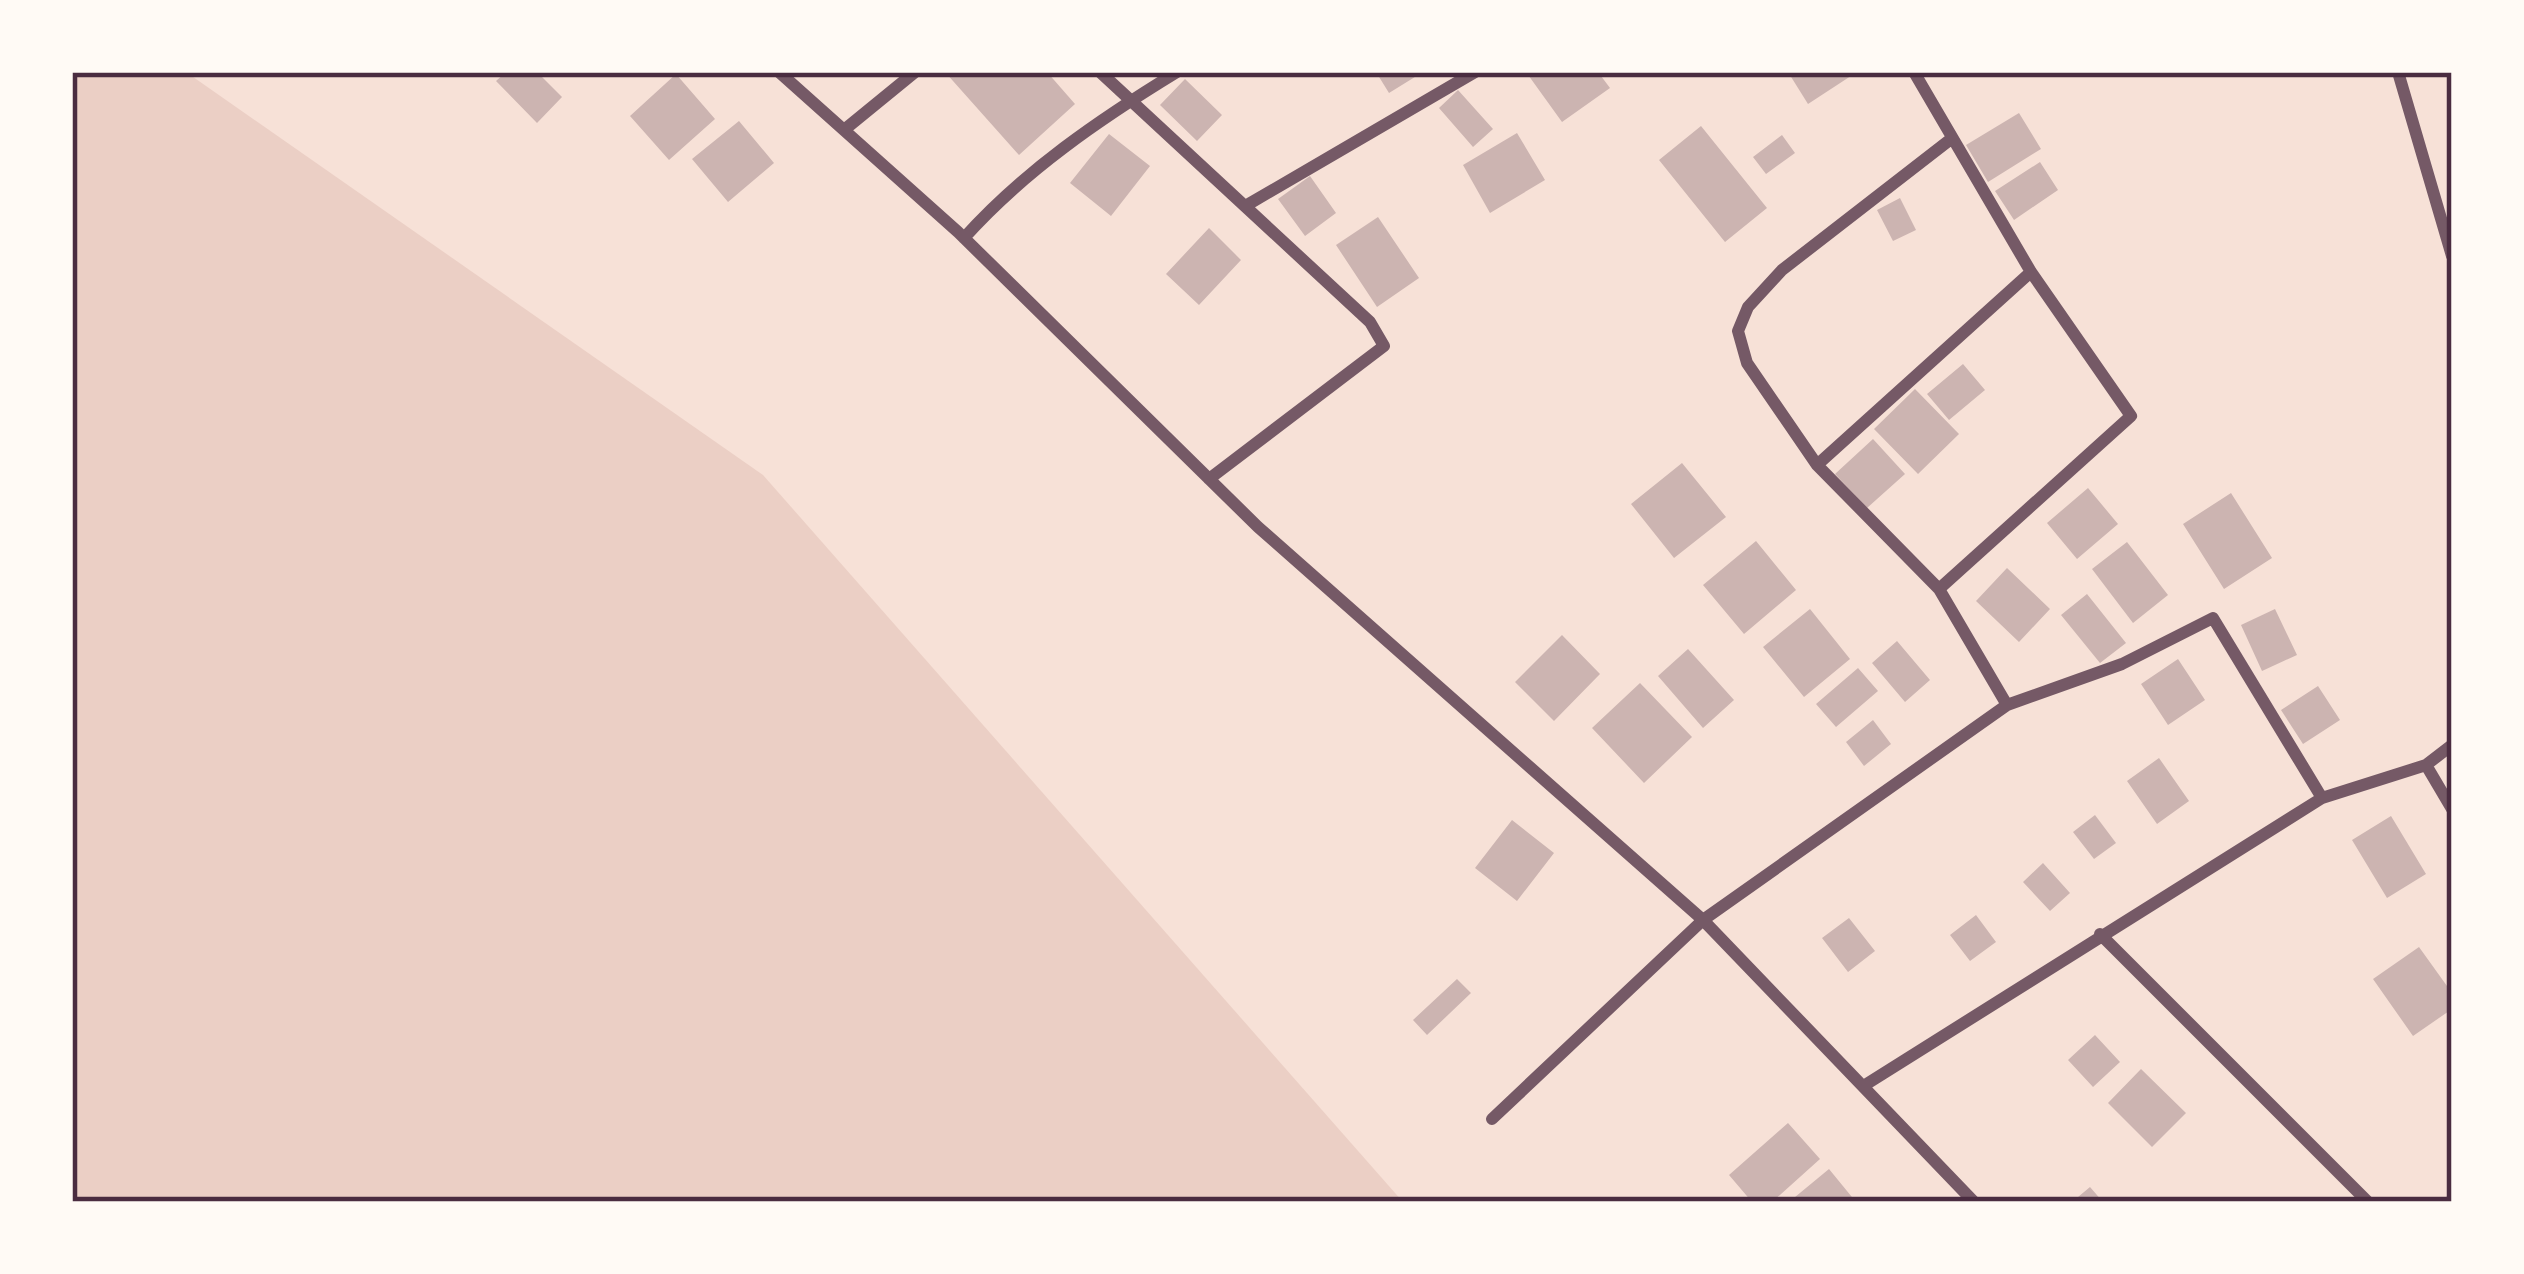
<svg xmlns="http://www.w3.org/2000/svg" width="2524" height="1274" viewBox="0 0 2524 1274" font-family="'Space Grotesk',sans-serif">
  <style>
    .green { fill: #ebcfc5 }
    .building { fill: #ccb4b1 }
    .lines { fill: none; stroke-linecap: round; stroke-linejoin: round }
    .minor { stroke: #755966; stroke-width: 12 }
    .neatline { fill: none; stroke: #4a2c40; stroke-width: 4.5 }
  </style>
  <rect width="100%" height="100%" fill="#f7e1d7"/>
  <path class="green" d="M72 72H186L763 475 1403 1202H72Z"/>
  <path class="building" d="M506 72H537L562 97 537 123 496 81Z
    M945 72H1047L1075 104 1019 155Z
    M1376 72H1423L1389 93Z
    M1526 72H1598L1610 88 1562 122Z
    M1788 72H1857L1808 104Z
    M676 74 715 119 669 160 630 116Z
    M1185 79 1222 115 1197 141 1160 105Z
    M1458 90 1493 129 1473 147 1439 108Z
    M2019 113 2041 149 1988 182 1966 145Z
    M739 121 774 163 728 202 692 159Z
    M1701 126 1767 208 1725 242 1659 160Z
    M1517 133 1545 180 1490 213 1463 165Z
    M1109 134 1150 166 1111 216 1070 183Z
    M1782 135 1795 153 1766 174 1753 157Z
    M2040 162 2058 190 2014 220 1995 191Z
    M1310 176 1336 213 1305 236 1278 199Z
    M1900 198 1916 230 1893 241 1877 210Z
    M1378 217 1419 278 1377 307 1336 245Z
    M1209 228 1241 260 1199 305 1166 274Z
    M1963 364 1985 390 1949 420 1927 394Z
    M1915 389 1959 434 1918 474 1874 429Z
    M1873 439 1905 474 1867 508 1835 474Z
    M1682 463 1726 517 1674 558 1631 504Z
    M2088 488 2118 524 2077 559 2047 523Z
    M2231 493 2272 558 2224 589 2183 524Z
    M1756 541 1796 590 1744 634 1703 585Z
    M2127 542 2168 595 2133 623 2092 569Z
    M2007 568 2050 609 2019 642 1976 601Z
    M2087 594 2126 643 2100 663 2061 615Z
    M1810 609 1850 659 1804 697 1763 647Z
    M2275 609 2297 655 2262 671 2241 625Z
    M1562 635 1600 674 1554 721 1515 682Z
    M1897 641 1930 680 1905 702 1872 663Z
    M1688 649 1734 700 1703 728 1658 676Z
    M2178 659 2205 700 2168 725 2141 684Z
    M1858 668 1878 691 1836 727 1816 704Z
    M1640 683 1692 737 1644 783 1592 728Z
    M2318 686 2340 720 2303 744 2281 710Z
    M1873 720 1891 744 1864 766 1846 742Z
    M2159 758 2189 801 2157 824 2127 781Z
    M2095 815 2116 843 2094 859 2073 832Z
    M2391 816 2426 874 2387 898 2352 840Z
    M1512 820 1554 853 1517 901 1475 868Z
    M2043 863 2070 893 2050 911 2023 882Z
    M1976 915 1996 942 1970 961 1950 935Z
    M1849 918 1875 951 1848 972 1822 938Z
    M2419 947 2452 993V1009L2413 1036 2373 979Z
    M1457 979 1471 993 1427 1035 1413 1020Z
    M2095 1035 2120 1062 2093 1087 2068 1060Z
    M2141 1069 2186 1113 2152 1147 2108 1103Z
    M1788 1123 1820 1159 1772 1202H1752L1729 1175Z
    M1829 1169 1856 1202H1789Z
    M2090 1187 2103 1202H2072Z"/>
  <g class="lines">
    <path class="minor" d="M779 72 958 232 1258 527 1703 920 1974 1202
      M1100 72 1370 322 1384 346 1209 479
      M1914 72 2031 272 2131 416 1939 589
      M2398 72 2452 256
      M844 130 915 72
      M1951 139 1782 270 1748 307 1738 331 1747 363 1817 465 1939 589 2007 705
      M1247 205 1475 72
      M964 238C1024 171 1100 119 1177 72
      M1817 465 2031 272
      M2426 765 2452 809
      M2100 934 2368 1202
      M1865 1085 2322 798 2426 765 2452 745
      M1492 1119 1703 920 2007 705 2122 664 2213 618 2322 798
      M2450 1202 2452 1200"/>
  </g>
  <rect width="2524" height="1274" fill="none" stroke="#fffaf5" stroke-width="150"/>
  <rect x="75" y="75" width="2374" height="1124" class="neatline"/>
</svg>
